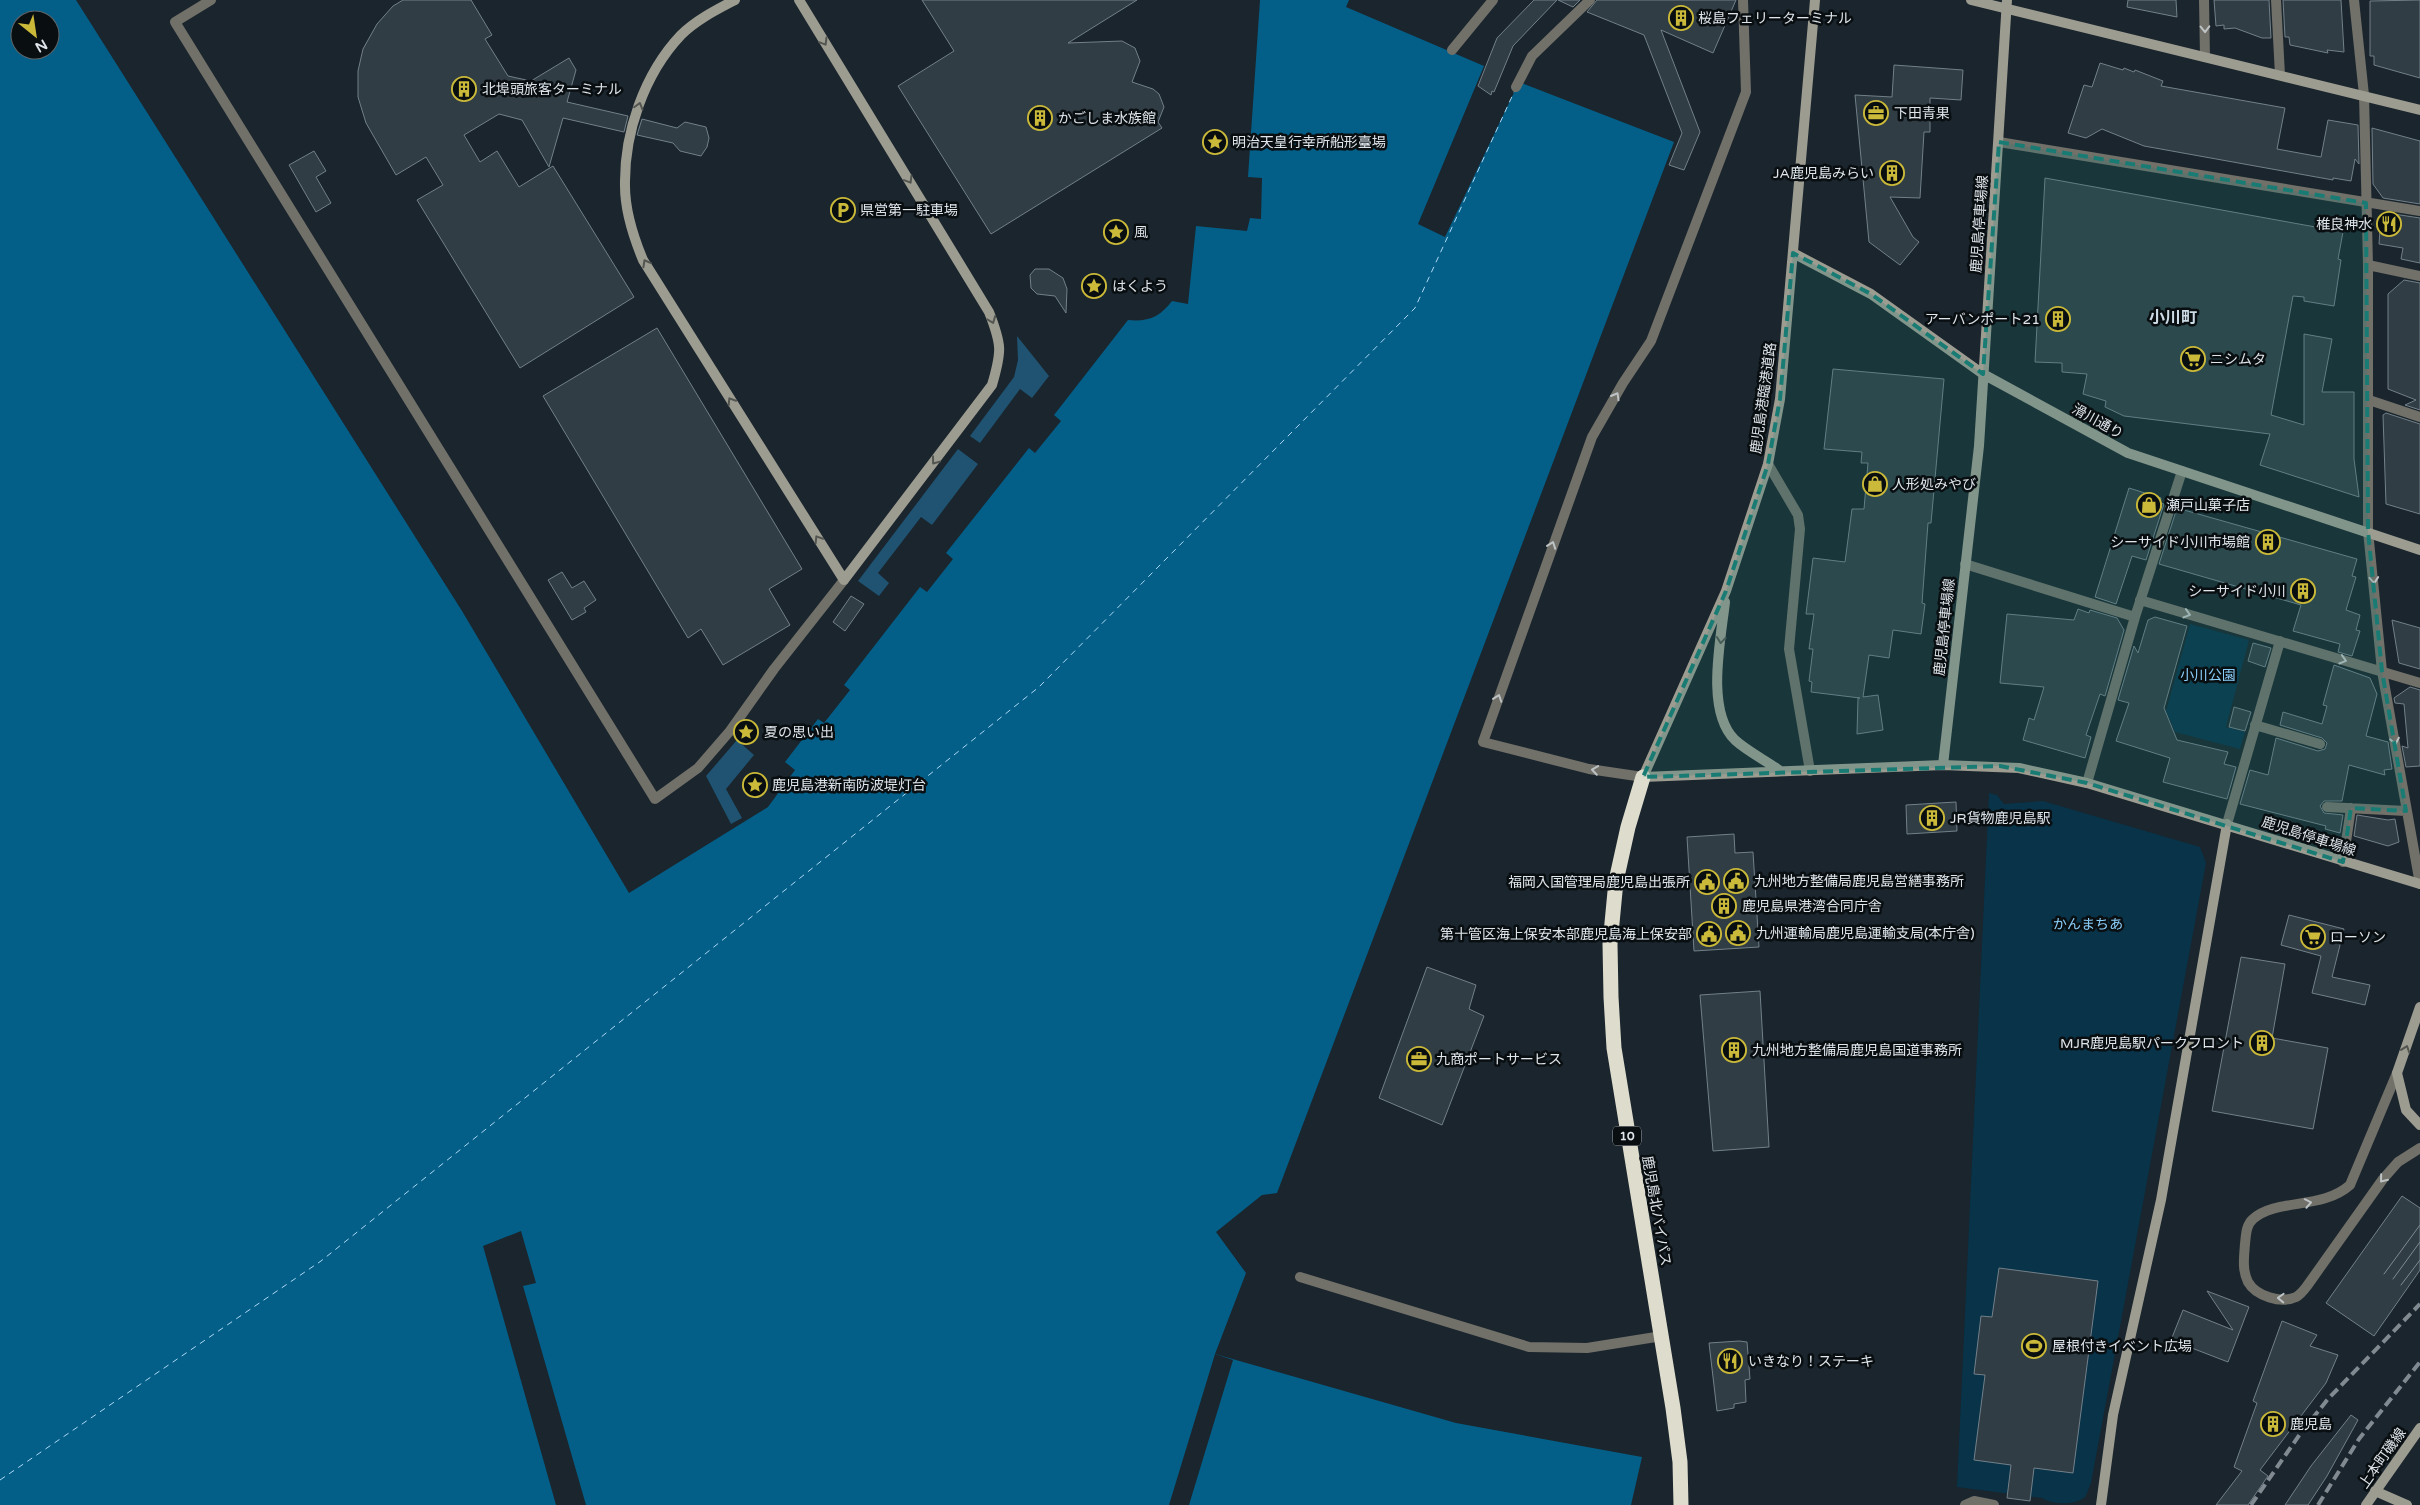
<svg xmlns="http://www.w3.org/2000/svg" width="2420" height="1505" viewBox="0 0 2420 1505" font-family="'Varela Round','Noto Sans JP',sans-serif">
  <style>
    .green { fill: #083349 }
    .forest { fill: #1f5371 }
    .water { fill: #045f88; fill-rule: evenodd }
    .pier { fill: #1a252d }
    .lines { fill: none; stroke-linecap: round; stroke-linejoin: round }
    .ferry { stroke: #acd8f5; stroke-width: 1; stroke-dasharray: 6 5; stroke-linecap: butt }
    .building { fill: #313d45; stroke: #728089 }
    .lane { stroke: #717069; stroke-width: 10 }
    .street { stroke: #717069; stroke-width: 10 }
    .secondary { stroke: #9d9c91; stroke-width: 10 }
    .highway { stroke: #dedccc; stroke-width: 15 }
    .tram { stroke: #818a91; stroke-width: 1 }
    .rail { stroke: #818a91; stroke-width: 4; stroke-dasharray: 10 5; stroke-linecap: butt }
    .oneway { stroke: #bdc2c4 }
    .oneway2 { stroke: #535551 }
    .marked { fill: #197c74; fill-opacity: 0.2; stroke: #197c74; stroke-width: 4; stroke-dasharray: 10 6; stroke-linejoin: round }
    .labels { text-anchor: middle; stroke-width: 5; stroke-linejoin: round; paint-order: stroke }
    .shield { fill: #090e11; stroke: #9ea4aa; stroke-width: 1 }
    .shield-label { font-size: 12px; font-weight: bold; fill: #dee5eb }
    .poi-label { font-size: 14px; fill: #dee5eb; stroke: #090e11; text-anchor: start }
    .street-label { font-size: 14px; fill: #dee5eb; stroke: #090e11 }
    .park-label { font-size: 14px; fill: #8acefa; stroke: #090e11 }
    .quarter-label { font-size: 16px; font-weight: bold; fill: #ccdbe5; stroke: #090e11 }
  </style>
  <rect width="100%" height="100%" fill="#1a252d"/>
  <path class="green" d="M2190 624 2249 640 2226 727 2245 732 2240 749 2175 732 2166 711Z
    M1989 793 1997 795 2004 804 2043 801 2200 847 2206 863 2091 1483C2089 1487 2087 1495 2084 1498 2074 1505 2053 1505 2042 1498L1957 1487Z"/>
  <path class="forest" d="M1017 336 1049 376 1032 398 1020 389 980 443 970 436 1014 377 1018 360Z
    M958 449 978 464 932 525 921 517 878 573 889 583 879 596 858 581Z
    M737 740 754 755 726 789 742 818 731 824 706 776Z"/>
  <path class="water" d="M0 0H76L462 611 629 893 768 807 795 770 785 762 818 719 824 723 850 690 844 685 920 587 927 592 953 559 946 553 1029 448 1035 453 1061 421 1054 415 1128 320C1148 322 1160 317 1172 301L1188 304 1196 226 1247 231 1250 218 1261 219 1262 178 1248 177 1260 0H1349L1346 7 1484 66 1418 224 1445 237 1519 82 1674 142 1277 1193 1262 1195 1216 1232 1246 1273 1215 1354 1456 1423 1642 1457 1631 1505H0ZM20 20H50V50H20Z"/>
  <path class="pier" d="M521 1231 536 1283 523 1286 586 1505H556L483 1246Z
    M1215 1354 1233 1360 1189 1505H1169Z"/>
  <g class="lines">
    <path class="ferry" d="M0 1480 321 1261 1039 687 1415 308 1515 90"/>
  </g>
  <path class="building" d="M403 0H471L492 35 485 39 508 76 531 81 569 58 576 70 567 102 628 116 624 132 563 118 549 167 522 120 499 114 464 135 480 162 497 151 519 187 553 166 634 297 520 368 417 200 443 185 426 157 396 175 366 123 358 97V71L363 49 377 24 393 6Z
    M922 0H1137L1068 43 1122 41 1135 48 1140 61 1132 82 1153 89 1159 94 1164 107 1158 122 1162 128 991 234 898 86 954 51Z
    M1534 0H1557L1513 46 1494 92 1492 91 1491 95 1478 86 1497 38Z
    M1558 0H1580L1573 7Z
    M1597 0H1736L1713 53 1661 30 1700 132 1684 170 1669 165 1682 133 1644 35 1587 12Z
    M2128 0H2176L2177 17 2127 7Z
    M2214 0H2269L2271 38H2262L2235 28 2224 29V25L2216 26Z
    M2283 0H2341L2344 52 2327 50 2328 53 2290 45 2289 37H2285Z
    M2420 0V78L2374 65V56H2370V1Z
    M2100 63 2123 70 2124 68 2134 72 2135 70 2163 81 2161 86 2285 108 2277 149 2321 157 2328 120 2358 125 2359 164 2355 159 2351 181 2333 178V180L2144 146 2102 129 2086 138 2068 133 2084 85 2092 87Z
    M1894 65 1963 70 1961 100 1930 98V132H1924L1920 198 1890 197 1913 237 1919 242 1900 265 1869 242 1855 95 1892 97Z
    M642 119 677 128 685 122 706 127 709 138 707 147 701 156 680 151 673 143 637 135Z
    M2372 128 2420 141V204L2383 198 2373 184Z
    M314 151 326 171 316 177 331 203 316 212 289 165Z
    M2045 178 2343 232 2338 259 2341 260 2334 306 2304 301V297L2293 296 2271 415 2304 425V334L2332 339 2322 392H2354V459L2359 497 2260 465 2270 434 2124 416 2105 407 2106 401 2083 394 2087 374 2062 372V363L2035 362Z
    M2387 213 2420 218V263L2401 259 2403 248 2379 244 2381 216Z
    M1035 269H1049L1063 278 1067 289 1066 313 1055 296 1037 294 1031 288 1030 275Z
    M2404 280 2420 283V410L2405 405 2416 400 2388 389V294Z
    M657 328 802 569 769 589 790 625 723 665 701 629 688 638 543 396Z
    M1833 369 1944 379 1931 523H1928L1922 603 1925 604 1921 634 1893 630 1889 658 1869 655 1863 697 1878 695 1883 730 1857 734 1858 698H1860L1811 692 1812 682 1809 681 1813 649H1809L1814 614H1806L1813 558 1845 562 1852 509H1864L1868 463H1861L1862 452 1824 449Z
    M2386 413 2420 424V514L2386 504 2383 415Z
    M2129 488 2161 498 2160 503 2164 504 2146 560 2132 556 2116 604 2095 597Z
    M2177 508 2357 559 2352 576 2356 577 2346 610 2360 615 2356 630 2360 631 2352 656 2338 652 2340 644 2293 631 2301 605 2159 564Z
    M562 572 572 588 584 581 596 600 584 608 586 612 572 620 548 580Z
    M851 596 864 604 845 631 833 622Z
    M2078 609 2089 613 2090 610 2117 618 2124 630 2105 696 2100 694 2086 735 2091 737 2085 758 2023 740 2029 718 2034 720 2044 687 2000 683 2007 614 2074 620Z
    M2155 617 2187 626 2164 708 2177 740 2228 752 2224 764 2236 767 2227 799 2163 782 2170 758 2116 741 2129 703 2118 700 2134 646 2138 653 2148 620Z
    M2392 620 2420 628V669L2399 663Z
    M2253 643 2271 648 2265 667 2248 661Z
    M2334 665 2370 678 2377 694 2366 736 2388 742 2392 769 2384 770 2385 775 2349 765 2342 801H2324L2320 806 2324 813 2343 815 2340 833 2325 829 2326 826 2240 804 2250 770 2268 775 2276 738 2318 751 2325 749 2327 743 2322 738 2280 725 2283 712 2322 724 2327 706 2323 705Z
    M2410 687 2420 690V766L2406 767 2402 746 2408 748 2404 704 2395 703 2394 698Z
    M2234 707 2251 712 2245 731 2229 727Z
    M1956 802 1957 831 1907 834 1906 805Z
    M2357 815 2388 820 2395 819 2399 842 2388 846 2354 836Z
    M1734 834 1735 853 1753 852 1759 947 1694 951 1687 837Z
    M2289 915 2344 929 2332 977 2370 985 2365 1005 2312 993 2321 956 2281 945Z
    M2241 957 2285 964 2272 1038 2328 1048 2313 1129 2212 1111Z
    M1427 967 1476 985 1469 1009 1484 1016 1442 1125 1379 1098Z
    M1760 991 1769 1147 1713 1151 1700 995Z
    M2402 1196 2420 1208V1270L2374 1336 2326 1303Z
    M1999 1268 2098 1281 2073 1473 2034 1468 2030 1501 2007 1498 2011 1465 1974 1460 1985 1375 1974 1374 1981 1316 1992 1317Z
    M2207 1291 2249 1307 2228 1362 2171 1340 2183 1310 2233 1330Z
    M2282 1321 2317 1335 2310 1346 2338 1355 2326 1383 2260 1470 2268 1476 2248 1505H2216L2242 1471 2234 1467 2257 1403 2253 1401Z
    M1739 1341 1747 1342 1750 1379 1745 1380 1746 1402 1734 1404V1408L1717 1411 1709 1343Z
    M2351 1415 2358 1420 2327 1476 2308 1505H2285L2311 1466Z"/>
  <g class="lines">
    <path class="lane" d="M211 0 175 22 655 799 698 768 730 731 774 669 844 580
      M1452 50 1493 0
      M1516 87 1532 56 1590 0
      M1643 777 1589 769 1483 742 1592 437 1623 383 1651 341 1746 92 1743 0
      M2397 1073 2350 1185C2322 1210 2277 1198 2253 1219 2246 1225 2246 1235 2245 1244 2244 1257 2242 1270 2248 1282 2256 1296 2281 1304 2296 1297 2300 1295 2304 1290 2307 1286L2383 1179 2398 1162 2420 1148
      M1300 1277 1529 1347 1587 1348 1662 1336"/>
    <path class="street" d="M2204 0 2205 57
      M2276 0 2280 75
      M2354 0 2364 95 2368 265V531L2382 671 2420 884
      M1999 142 2420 211
      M2368 265 2420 276
      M2369 400 2420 417
      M1768 464 1798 515 1800 529 1789 649 1810 771
      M1965 564 2135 617
      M2140 600 2420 683
      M2255 725 2320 744
      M2087 783 2135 617 2182 471
      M2327 807 2406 811
      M2227 824 2280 641
      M2343 862 2351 808
      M1965 1505 1974 1501 1994 1505"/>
    <path class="secondary" d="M735 0C716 10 696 20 681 35 644 74 624 133 625 186 625 212 633 236 643 260L844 580 992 385C1002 351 1002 345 989 312L799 0
      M1815 0 1780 399 1768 464 1726 591 1643 777 1943 765 2019 768 2087 783 2420 884
      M1971 0 2420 110
      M1793 253 1871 294 1983 374 2128 453 2420 550
      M1725 602C1721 639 1705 711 1735 740 1747 751 1765 760 1779 770
      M1943 765 1979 446 2007 0
      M2420 1007 2397 1073 2406 1110 2420 1125
      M2375 1491 2407 1505
      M2101 1505 2113 1415 2161 1200 2227 824
      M2366 1505 2420 1428"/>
    <path class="highway" d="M1643 777 1628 827 1616 881 1610 944 1611 997 1614 1048 1673 1408 1680 1462 1681 1505"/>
    <path class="tram" d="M2384 1274 2420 1225
      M2393 1279 2420 1242
      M2401 1285 2420 1260"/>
    <path class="rail" d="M2251 1505 2300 1434 2328 1399 2420 1304
      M2318 1505 2359 1439 2420 1362"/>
  </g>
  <defs><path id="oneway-chevron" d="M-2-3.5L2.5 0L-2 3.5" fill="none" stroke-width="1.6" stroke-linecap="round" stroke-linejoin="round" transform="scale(1.25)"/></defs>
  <g class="oneway">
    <use href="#oneway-chevron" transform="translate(2205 29) rotate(89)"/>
    <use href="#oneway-chevron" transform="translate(1616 396) rotate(-60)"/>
    <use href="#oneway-chevron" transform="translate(1552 545) rotate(-70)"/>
    <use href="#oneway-chevron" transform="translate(2374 580) rotate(85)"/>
    <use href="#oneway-chevron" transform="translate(2187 614) rotate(17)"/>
    <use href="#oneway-chevron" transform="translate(2343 660) rotate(17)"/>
    <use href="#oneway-chevron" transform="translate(1498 698) rotate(-71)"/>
    <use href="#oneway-chevron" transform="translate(2395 741) rotate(79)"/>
    <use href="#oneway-chevron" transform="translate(1595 770) rotate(-171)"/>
    <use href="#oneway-chevron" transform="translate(2383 1179) rotate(129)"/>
    <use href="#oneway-chevron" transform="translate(2308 1203) rotate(-11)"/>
    <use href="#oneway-chevron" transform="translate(2281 1298) rotate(-178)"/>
  </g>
  <g class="oneway2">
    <use href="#oneway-chevron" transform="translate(824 42) rotate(59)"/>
    <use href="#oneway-chevron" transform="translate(639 106) rotate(-74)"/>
    <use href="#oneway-chevron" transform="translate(909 180) rotate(59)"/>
    <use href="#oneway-chevron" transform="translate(646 263) rotate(-119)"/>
    <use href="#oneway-chevron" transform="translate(992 320) rotate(69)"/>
    <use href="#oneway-chevron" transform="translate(731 401) rotate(-122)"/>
    <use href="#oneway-chevron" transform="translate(935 461) rotate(127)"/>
    <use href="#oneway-chevron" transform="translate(818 539) rotate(-122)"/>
    <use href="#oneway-chevron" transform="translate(1721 640) rotate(96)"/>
    <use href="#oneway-chevron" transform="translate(2406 1049) rotate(-71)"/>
  </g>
  <path class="marked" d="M1999 142 2366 203 2368 531 2382 671 2406 811 2351 808 2343 862 2087 783 2000 766 1643 777 1726 591 1768 464 1780 399 1793 253 1871 294 1983 374Z"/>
  <defs>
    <symbol id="building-ring" viewBox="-11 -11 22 22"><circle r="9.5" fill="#090e11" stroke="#cbba39" stroke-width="1.5"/><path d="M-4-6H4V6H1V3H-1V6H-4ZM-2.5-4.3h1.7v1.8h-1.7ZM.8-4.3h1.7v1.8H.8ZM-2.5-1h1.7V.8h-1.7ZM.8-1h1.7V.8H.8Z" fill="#cbba39"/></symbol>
    <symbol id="office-ring" viewBox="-11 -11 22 22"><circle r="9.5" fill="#090e11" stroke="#cbba39" stroke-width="1.5"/><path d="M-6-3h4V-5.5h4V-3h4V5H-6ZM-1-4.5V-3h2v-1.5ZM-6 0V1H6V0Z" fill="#cbba39"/></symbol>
    <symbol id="sight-ring" viewBox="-11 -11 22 22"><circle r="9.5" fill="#090e11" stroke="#cbba39" stroke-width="1.5"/><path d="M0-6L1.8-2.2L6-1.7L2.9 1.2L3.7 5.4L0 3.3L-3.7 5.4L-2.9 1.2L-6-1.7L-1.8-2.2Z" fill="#cbba39"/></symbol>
    <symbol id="parking-ring" viewBox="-11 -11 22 22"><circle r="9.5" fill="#090e11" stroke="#cbba39" stroke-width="1.5"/><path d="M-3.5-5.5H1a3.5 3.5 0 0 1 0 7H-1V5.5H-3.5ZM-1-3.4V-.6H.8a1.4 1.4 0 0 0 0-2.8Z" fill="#cbba39"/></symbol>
    <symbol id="restaurant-ring" viewBox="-11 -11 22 22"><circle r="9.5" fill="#090e11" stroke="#cbba39" stroke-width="1.5"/><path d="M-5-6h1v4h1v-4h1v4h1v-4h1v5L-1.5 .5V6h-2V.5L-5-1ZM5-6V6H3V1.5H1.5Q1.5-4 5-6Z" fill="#cbba39"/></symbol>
    <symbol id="supermarket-ring" viewBox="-11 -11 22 22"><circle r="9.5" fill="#090e11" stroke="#cbba39" stroke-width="1.5"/><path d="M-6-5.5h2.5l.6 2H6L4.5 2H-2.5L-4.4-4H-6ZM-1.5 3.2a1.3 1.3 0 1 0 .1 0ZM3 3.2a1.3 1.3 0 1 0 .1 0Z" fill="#cbba39"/></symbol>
    <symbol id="shop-ring" viewBox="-11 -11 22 22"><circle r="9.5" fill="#090e11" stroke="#cbba39" stroke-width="1.5"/><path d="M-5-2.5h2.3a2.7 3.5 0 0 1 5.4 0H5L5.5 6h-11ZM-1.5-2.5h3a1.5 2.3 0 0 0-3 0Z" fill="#cbba39"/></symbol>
    <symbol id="civic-ring" viewBox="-11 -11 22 22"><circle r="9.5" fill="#090e11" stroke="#cbba39" stroke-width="1.5"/><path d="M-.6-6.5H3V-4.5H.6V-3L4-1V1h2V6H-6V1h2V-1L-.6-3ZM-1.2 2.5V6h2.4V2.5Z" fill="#cbba39"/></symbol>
    <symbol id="stadium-ring" viewBox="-11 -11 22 22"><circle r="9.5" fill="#090e11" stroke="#cbba39" stroke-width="1.5"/><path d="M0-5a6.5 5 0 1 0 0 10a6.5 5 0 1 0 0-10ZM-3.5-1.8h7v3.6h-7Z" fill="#cbba39"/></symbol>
  </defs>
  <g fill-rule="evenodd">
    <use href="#building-ring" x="1667" y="4" width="28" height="28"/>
    <use href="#building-ring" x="450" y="75" width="28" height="28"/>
    <use href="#office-ring" x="1862" y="99" width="28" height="28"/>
    <use href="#building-ring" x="1026" y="104" width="28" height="28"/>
    <use href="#sight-ring" x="1201" y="128" width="28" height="28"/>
    <use href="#building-ring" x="1878" y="159" width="28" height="28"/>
    <use href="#parking-ring" x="829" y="196" width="28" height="28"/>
    <use href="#restaurant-ring" x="2375" y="210" width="28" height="28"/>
    <use href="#sight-ring" x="1102" y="218" width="28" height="28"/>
    <use href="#sight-ring" x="1080" y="272" width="28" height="28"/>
    <use href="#building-ring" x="2044" y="305" width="28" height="28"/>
    <use href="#supermarket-ring" x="2179" y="345" width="28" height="28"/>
    <use href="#shop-ring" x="1861" y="470" width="28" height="28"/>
    <use href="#shop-ring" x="2135" y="491" width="28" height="28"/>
    <use href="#building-ring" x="2254" y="528" width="28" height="28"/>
    <use href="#building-ring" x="2289" y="577" width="28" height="28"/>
    <use href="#sight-ring" x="732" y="718" width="28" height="28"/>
    <use href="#sight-ring" x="741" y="771" width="28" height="28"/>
    <use href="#building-ring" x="1918" y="804" width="28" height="28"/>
    <use href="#civic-ring" x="1722" y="867" width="28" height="28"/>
    <use href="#civic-ring" x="1693" y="868" width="28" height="28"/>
    <use href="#building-ring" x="1710" y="892" width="28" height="28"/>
    <use href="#civic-ring" x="1724" y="919" width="28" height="28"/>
    <use href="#civic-ring" x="1695" y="920" width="28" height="28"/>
    <use href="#supermarket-ring" x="2299" y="923" width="28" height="28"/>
    <use href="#building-ring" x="2248" y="1029" width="28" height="28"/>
    <use href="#building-ring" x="1720" y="1036" width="28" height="28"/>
    <use href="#office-ring" x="1405" y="1045" width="28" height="28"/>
    <use href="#stadium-ring" x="2020" y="1332" width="28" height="28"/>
    <use href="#restaurant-ring" x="1716" y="1347" width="28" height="28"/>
    <use href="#building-ring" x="2259" y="1410" width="28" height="28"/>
  </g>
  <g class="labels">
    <rect class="shield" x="1613" y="1126.5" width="28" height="19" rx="4"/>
    <g class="shield-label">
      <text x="1627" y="1140">10</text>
    </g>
    <g class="poi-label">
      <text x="1698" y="23">桜島フェリーターミナル</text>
      <text x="482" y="94">北埠頭旅客ターミナル</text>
      <text x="1894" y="118">下田青果</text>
      <text x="1058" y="123">かごしま水族館</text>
      <text x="1232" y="147">明治天皇行幸所船形臺場</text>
      <text x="1874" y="178" text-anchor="end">JA鹿児島みらい</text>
      <text x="860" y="215">県営第一駐車場</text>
      <text x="2372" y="229" text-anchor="end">椎良神水</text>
      <text x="1134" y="237">風</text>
      <text x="1112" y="291">はくよう</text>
      <text x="2040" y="324" text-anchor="end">アーバンポート21</text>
      <text x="2210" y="364">ニシムタ</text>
      <text x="1892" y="489">人形処みやび</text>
      <text x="2166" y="510">瀬戸山菓子店</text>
      <text x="2250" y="547" text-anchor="end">シーサイド小川市場館</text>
      <text x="2286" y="596" text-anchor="end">シーサイド小川</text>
      <text x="764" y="737">夏の思い出</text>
      <text x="772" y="790">鹿児島港新南防波堤灯台</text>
      <text x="1950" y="823">JR貨物鹿児島駅</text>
      <text x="1754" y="886">九州地方整備局鹿児島営繕事務所</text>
      <text x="1690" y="887" text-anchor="end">福岡入国管理局鹿児島出張所</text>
      <text x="1742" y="911">鹿児島県港湾合同庁舎</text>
      <text x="1756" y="938">九州運輸局鹿児島運輸支局(本庁舎)</text>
      <text x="1692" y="939" text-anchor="end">第十管区海上保安本部鹿児島海上保安部</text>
      <text x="2330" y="942">ローソン</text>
      <text x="2244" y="1048" text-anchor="end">MJR鹿児島駅パークフロント</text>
      <text x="1752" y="1055">九州地方整備局鹿児島国道事務所</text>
      <text x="1436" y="1064">九商ポートサービス</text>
      <text x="2052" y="1351">屋根付きイベント広場</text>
      <text x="1748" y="1366">いきなり！ステーキ</text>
      <text x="2290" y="1429">鹿児島</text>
    </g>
    <g class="street-label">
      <text transform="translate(1979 224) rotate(-86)" y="5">鹿児島停車場線</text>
      <text transform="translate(1763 398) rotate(-82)" y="5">鹿児島港臨港道路</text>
      <text transform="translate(2098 421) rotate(29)" y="5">滑川通り</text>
      <text transform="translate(1944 627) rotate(-84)" y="5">鹿児島停車場線</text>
      <text transform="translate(2309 836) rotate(18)" y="5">鹿児島停車場線</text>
      <text transform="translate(1657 1211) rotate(80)" y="5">鹿児島北バイパス</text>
      <text transform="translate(2382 1458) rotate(-55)" y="5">上本町磯線</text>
    </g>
    <g class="park-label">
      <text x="2208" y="680">小川公園</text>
      <text x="2088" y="929">かんまちあ</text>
    </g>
    <g class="quarter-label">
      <text x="2173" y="323">小川町</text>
    </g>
  </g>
  <g transform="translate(35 35) rotate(150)"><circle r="24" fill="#090e11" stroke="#5e6468"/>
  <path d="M0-4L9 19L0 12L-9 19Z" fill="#cbba39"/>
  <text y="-8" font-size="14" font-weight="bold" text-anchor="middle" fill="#dee5eb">N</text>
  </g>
</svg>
